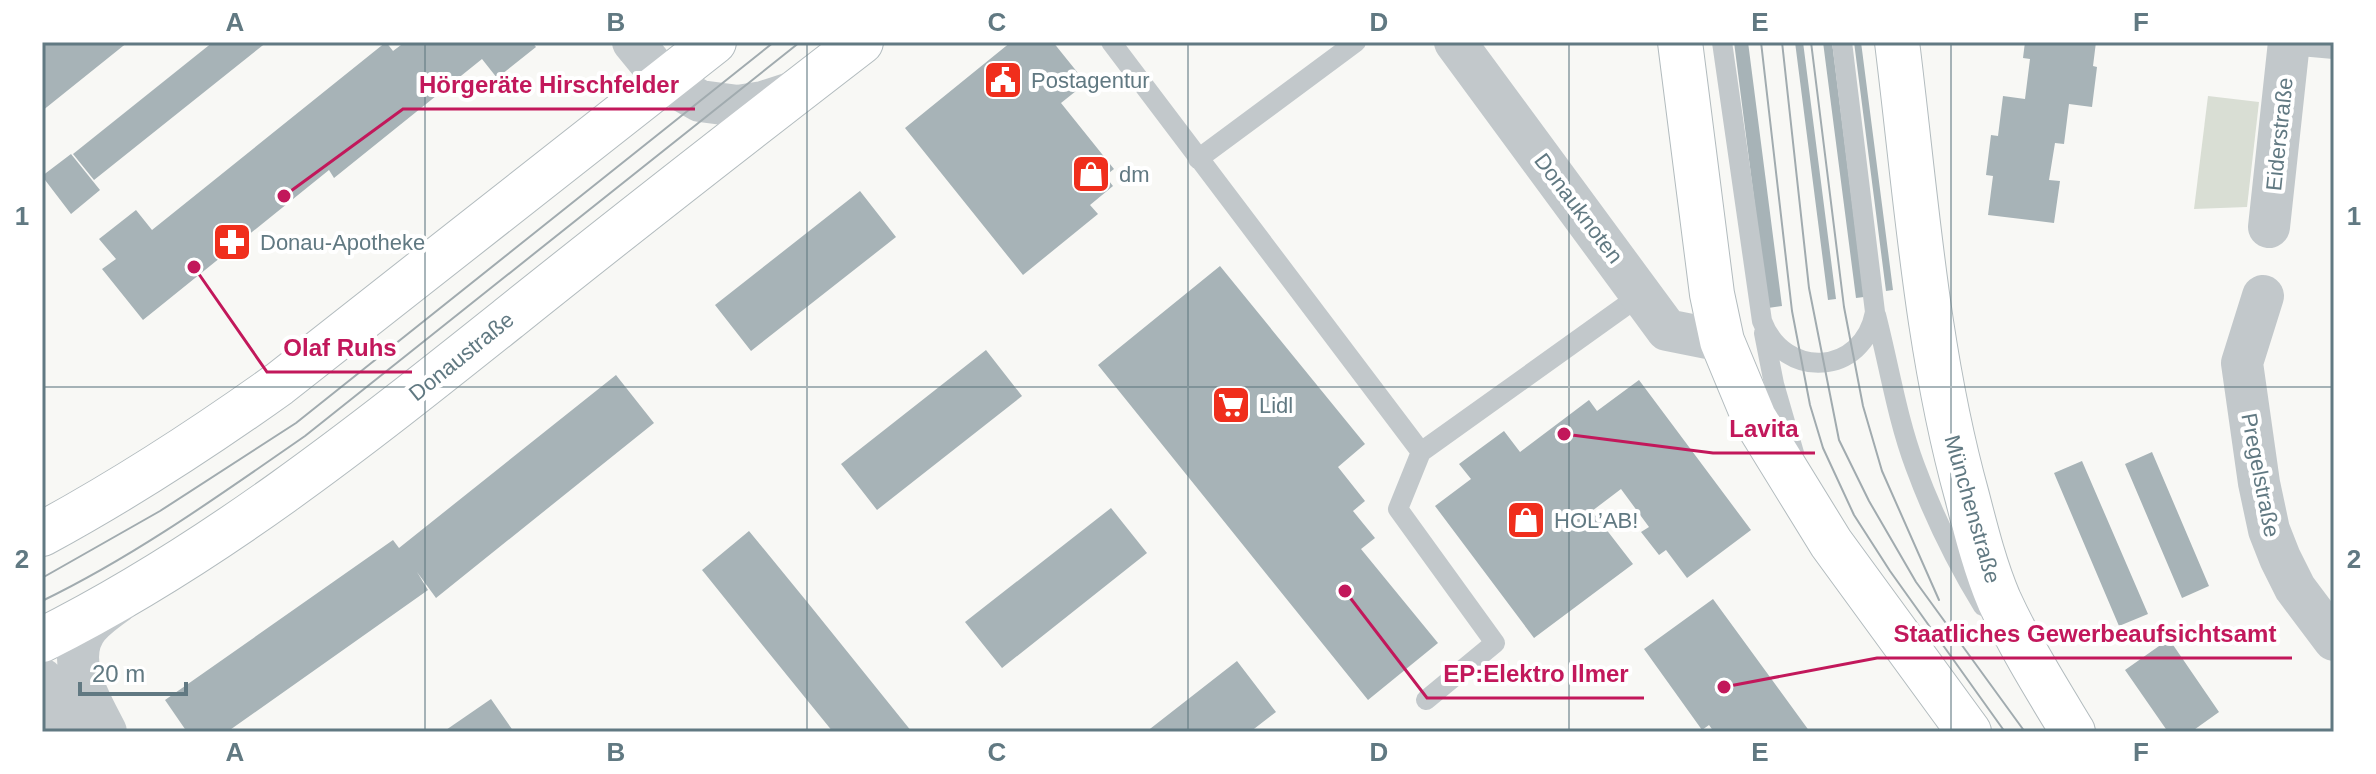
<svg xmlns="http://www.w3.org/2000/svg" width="2376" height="774" viewBox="0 0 2376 774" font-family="Arial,sans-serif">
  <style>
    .green { fill: #d9ded4 }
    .building { fill: #a7b3b7 }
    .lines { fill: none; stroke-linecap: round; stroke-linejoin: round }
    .secondary-casing { stroke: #b2bbbe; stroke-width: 46 }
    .service { stroke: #c2c8cb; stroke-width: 20 }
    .minor { stroke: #c2c8cb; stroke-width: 42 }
    .secondary { stroke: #fff; stroke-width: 44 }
    .tram { stroke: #a1abaf; stroke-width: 2 }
    .grid { fill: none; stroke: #617982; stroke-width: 2; stroke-opacity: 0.55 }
    .labels { text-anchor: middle; stroke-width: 8; stroke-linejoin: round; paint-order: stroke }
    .poi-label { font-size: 22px; fill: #617982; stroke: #fff; text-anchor: start }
    .street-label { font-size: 22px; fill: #617982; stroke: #fff }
    .leader { fill: none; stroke: #c2185b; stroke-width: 3 }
    .callout-dot { fill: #c2185b; stroke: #fff; stroke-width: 3 }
    .callout-label { font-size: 24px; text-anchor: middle; font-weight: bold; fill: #c2185b; stroke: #fff; stroke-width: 8; stroke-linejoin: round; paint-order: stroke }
    .neatline { fill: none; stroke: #617982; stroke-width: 3 }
    .grid-label { font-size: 26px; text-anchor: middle; font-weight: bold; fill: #617982 }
  </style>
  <rect width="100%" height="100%" fill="#f8f8f5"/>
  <path class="green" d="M2208 96 2259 102 2247 207 2194 209Z"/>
  <path class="building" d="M42 42H128L42 111Z
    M213 42H267L94 180 73 154Z
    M386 42 393 51 405 42H532L536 47 497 78 482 59 334 178 329 170 143 320 102 269 116 259 99 239 136 210 152 230Z
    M1011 42H1053L1086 83 1061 103 1114 169 1105 176 1113 186 1090 205 1098 214 1023 275 905 128Z
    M1734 42H1748L1782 306 1768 308Z
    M1795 42H1803L1836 299 1828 300Z
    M1823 42H1832L1864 297 1856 298Z
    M1854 42H1861L1893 290 1886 291Z
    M2025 42H2096L2093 66 2097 67 2092 107 2069 104 2064 144 2055 143 2049 180 2060 181 2054 223 1988 215 1993 176 1986 175 1991 135 1998 136 2003 96 2025 99 2030 59 2023 58Z
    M71 154 100 190 71 214 42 176Z
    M860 191 896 237 751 351 715 305Z
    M1220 266 1365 444 1338 467 1365 501 1353 511 1375 538 1361 549 1438 643 1368 700 1098 365Z
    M986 350 1022 396 877 510 841 464Z
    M616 375 654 423 436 598 417 572 428 590 227 732H187L165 700 393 540 399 548Z
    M1639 380 1751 530 1687 578 1666 550 1659 555 1641 532 1649 527 1621 489 1592 511 1633 564 1534 638 1435 506 1471 479 1459 464 1504 431 1520 452 1589 400 1597 411Z
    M2152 452 2209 586 2182 598 2125 464Z
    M2082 461 2148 614 2119 626 2054 473Z
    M1111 508 1147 553 1002 668 965 622Z
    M749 531 808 603 912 732H833L760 642 702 570Z
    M1713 599 1810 732H1714L1709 725 1702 730 1644 649Z
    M2169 639 2219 712 2191 732H2168L2125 670Z
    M1237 661 1276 712 1250 732H1146Z
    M491 699 514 732H443Z"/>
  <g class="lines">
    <defs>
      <path id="secondary" d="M1680 42 1712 294 1722 341 1754 418 1831 543 1969 732
        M1897 42C1916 194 1926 348 1967 496 1976 531 1985 567 1999 600 2020 646 2047 689 2073 732
        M42 534C125 489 202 439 279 384L714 42
        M42 640C212 555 361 436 509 318 625 225 743 133 861 42"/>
    </defs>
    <use href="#secondary" class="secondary-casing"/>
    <path class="service" d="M1111 42 1421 452
      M1722 42 1762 321C1784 380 1863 376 1875 312L1842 42
      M2289 45 2334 49
      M1198 159 1356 42
      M1876 315C1889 365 1897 418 1915 466 1933 515 1956 562 1983 606
      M1764 333 1774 384 1794 453
      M1426 700 1495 643 1398 509 1421 452 1642 294"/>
    <path class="minor" d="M633 42 665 81 700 101 738 106 763 102 797 91
      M1455 42 1667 330 1722 341
      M2269 227 2289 42
      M2263 296 2242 363 2259 483 2269 530 2280 558 2295 588 2334 640
      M42 679 70 732
      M106 732C91 702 62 658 89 626 97 617 108 609 118 602"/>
    <use href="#secondary" class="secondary"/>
    <path class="tram" d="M1761 42 1792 311 1810 405 1823 448 1854 515 1890 571 2005 732
      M1782 42 1809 288 1839 440 1869 501 1916 582 2025 732
      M1811 42 1844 307 1863 406 1882 471 1939 600
      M42 578 160 511 296 423 774 42
      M42 601C135 556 220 495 305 436L800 42"/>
  </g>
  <path class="grid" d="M425 42V732M807 42V732M1188 42V732M1569 42V732M1951 42V732M42 387H2334"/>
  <defs>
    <symbol id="civic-square" viewBox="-11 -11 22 22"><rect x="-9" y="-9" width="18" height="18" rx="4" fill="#f02e1c" stroke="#fff"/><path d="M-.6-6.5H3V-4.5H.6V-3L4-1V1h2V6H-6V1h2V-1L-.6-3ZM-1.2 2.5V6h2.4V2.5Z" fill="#fff"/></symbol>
    <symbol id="shop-square" viewBox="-11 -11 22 22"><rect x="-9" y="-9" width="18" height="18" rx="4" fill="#f02e1c" stroke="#fff"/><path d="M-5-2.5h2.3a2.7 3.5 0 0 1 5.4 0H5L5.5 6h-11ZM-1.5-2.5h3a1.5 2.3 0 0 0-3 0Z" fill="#fff"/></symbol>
    <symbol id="pharmacy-square" viewBox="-11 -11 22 22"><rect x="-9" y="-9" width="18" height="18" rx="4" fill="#f02e1c" stroke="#fff"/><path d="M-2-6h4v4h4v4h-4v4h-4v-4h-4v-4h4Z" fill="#fff"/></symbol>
    <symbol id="supermarket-square" viewBox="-11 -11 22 22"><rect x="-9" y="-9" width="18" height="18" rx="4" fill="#f02e1c" stroke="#fff"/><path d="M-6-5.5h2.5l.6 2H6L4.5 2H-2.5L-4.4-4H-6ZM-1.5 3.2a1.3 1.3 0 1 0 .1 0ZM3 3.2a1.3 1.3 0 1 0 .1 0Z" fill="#fff"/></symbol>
  </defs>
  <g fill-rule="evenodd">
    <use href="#civic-square" x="981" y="58" width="44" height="44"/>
    <use href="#shop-square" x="1069" y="152" width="44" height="44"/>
    <use href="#pharmacy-square" x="210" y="220" width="44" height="44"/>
    <use href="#supermarket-square" x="1209" y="383" width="44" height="44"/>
    <use href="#shop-square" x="1504" y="498" width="44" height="44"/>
  </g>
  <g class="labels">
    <g class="poi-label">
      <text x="1031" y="88">Postagentur</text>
      <text x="1119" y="182">dm</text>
      <text x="260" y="250">Donau-Apotheke</text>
      <text x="1259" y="413">Lidl</text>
      <text x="1554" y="528">HOL’AB!</text>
    </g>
    <g class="street-label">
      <text transform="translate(2279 134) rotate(-84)" y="8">Eiderstraße</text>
      <text transform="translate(1579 208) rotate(53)" y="8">Donauknoten</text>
      <text transform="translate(461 356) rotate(-39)" y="8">Donaustraße</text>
      <text transform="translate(2261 475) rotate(79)" y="8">Pregelstraße</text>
      <text transform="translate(1973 509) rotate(74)" y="8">Münchenstraße</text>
    </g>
  </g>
  <path class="leader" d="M284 196L403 109H695M194 267L267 372H412M1564 434L1713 453H1815M1724 687L1877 658H2292M1345 591L1427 698H1644"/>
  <g class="callout-dot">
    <circle cx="284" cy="196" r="8"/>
    <circle cx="194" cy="267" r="8"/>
    <circle cx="1564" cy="434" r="8"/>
    <circle cx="1724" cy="687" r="8"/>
    <circle cx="1345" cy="591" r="8"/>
  </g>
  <g class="callout-label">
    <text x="549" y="93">Hörgeräte Hirschfelder</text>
    <text x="340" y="356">Olaf Ruhs</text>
    <text x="1764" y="437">Lavita</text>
    <text x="2085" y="642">Staatliches Gewerbeaufsichtsamt</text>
    <text x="1536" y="682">EP:Elektro Ilmer</text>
  </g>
  <rect width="2376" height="774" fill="none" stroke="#ffffff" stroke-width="88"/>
  <path d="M80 682v12h106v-12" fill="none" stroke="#617982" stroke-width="4"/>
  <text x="92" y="682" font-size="24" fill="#617982" stroke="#ffffff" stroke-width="6" paint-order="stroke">20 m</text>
  <rect x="44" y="44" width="2288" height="686" class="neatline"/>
  <g class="grid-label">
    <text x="235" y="31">A</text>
    <text x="616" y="31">B</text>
    <text x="997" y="31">C</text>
    <text x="1379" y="31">D</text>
    <text x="1760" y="31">E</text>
    <text x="2141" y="31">F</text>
    <text x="22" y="225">1</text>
    <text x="2354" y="225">1</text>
    <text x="22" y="568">2</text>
    <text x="2354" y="568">2</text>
    <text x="235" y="761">A</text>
    <text x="616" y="761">B</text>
    <text x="997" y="761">C</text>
    <text x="1379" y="761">D</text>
    <text x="1760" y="761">E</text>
    <text x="2141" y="761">F</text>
  </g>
</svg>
